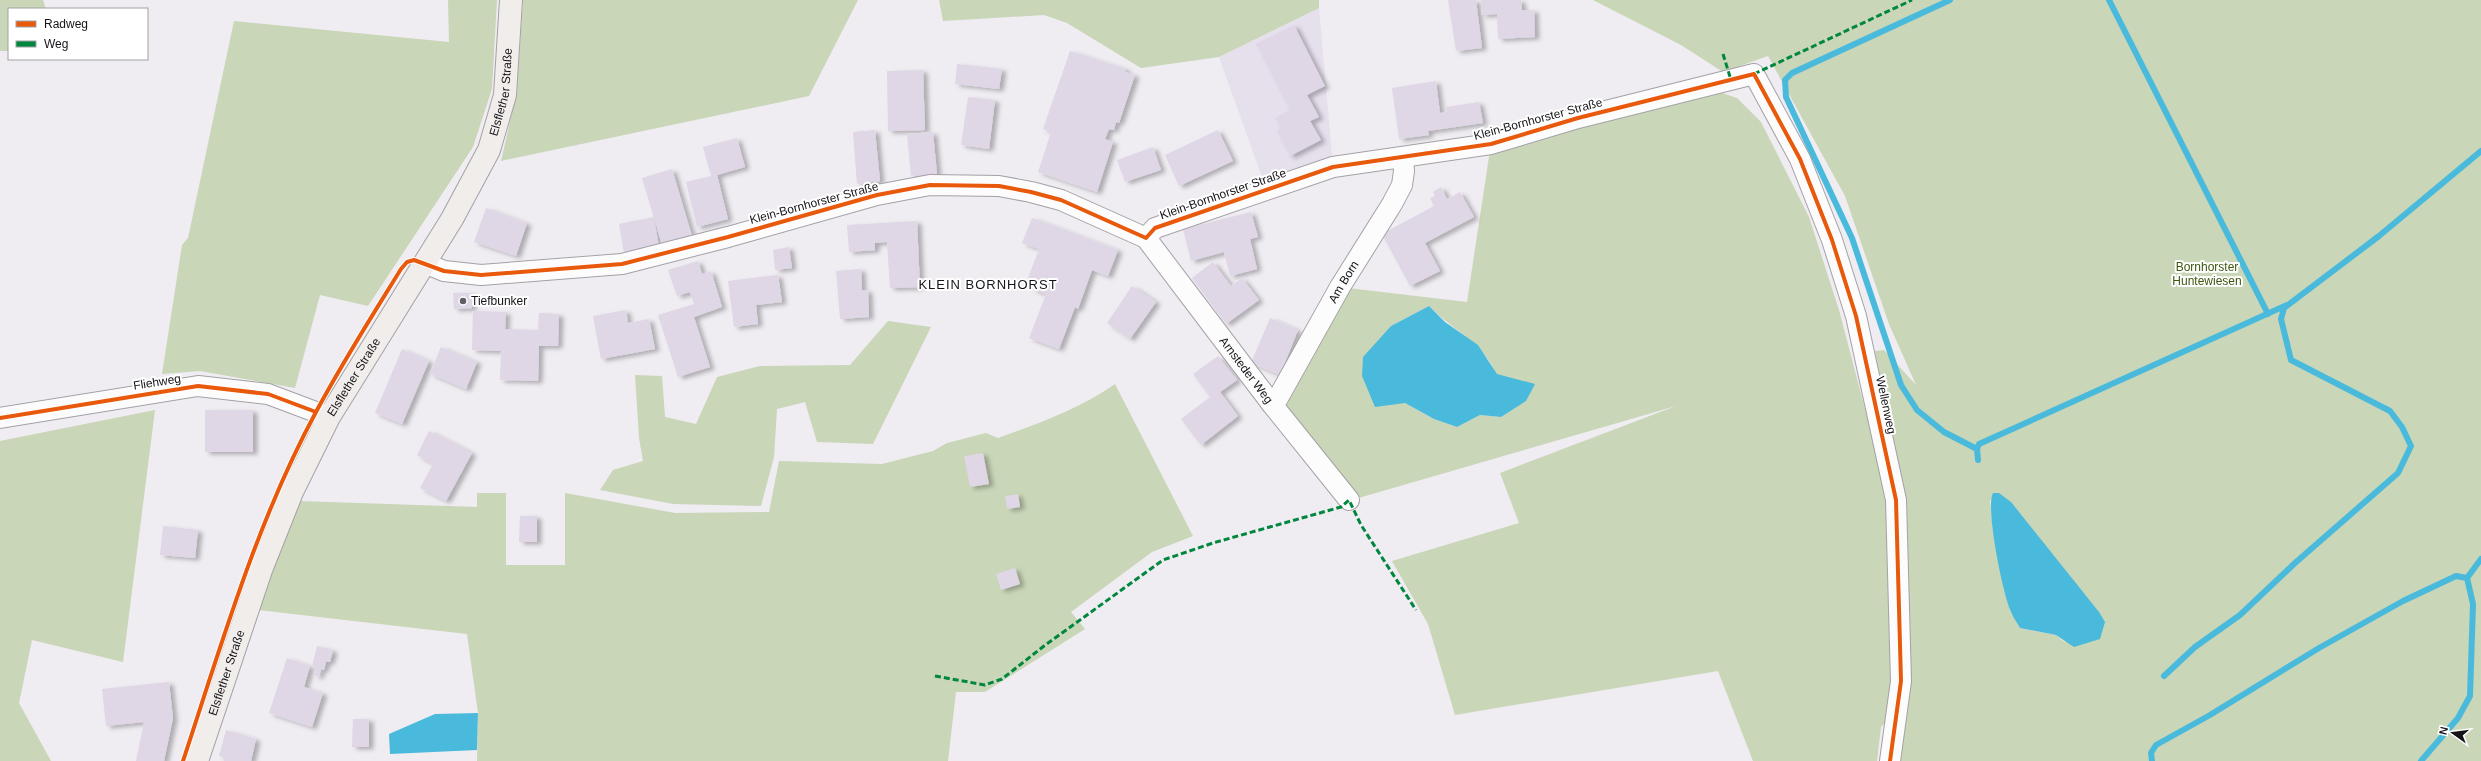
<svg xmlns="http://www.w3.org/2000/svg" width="2481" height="761" viewBox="0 0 2481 761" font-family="Arial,sans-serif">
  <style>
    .built { fill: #e6dfec }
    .green { fill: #c9d6b7; fill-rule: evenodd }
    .water { fill: #4abadc }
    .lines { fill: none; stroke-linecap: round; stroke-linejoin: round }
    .stream { stroke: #4abadc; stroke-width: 6 }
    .building { fill: #dfd6e6; filter: url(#shadow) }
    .street-casing { stroke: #a4a1a6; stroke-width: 22 }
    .secondary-casing { stroke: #a4a1a6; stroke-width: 24 }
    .street { stroke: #fdfcfd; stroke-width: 20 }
    .secondary { stroke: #f0edea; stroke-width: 22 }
    .quiet { stroke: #00873e; stroke-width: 3; stroke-dasharray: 6 3; stroke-linecap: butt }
    .cycleway-casing { stroke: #fff; stroke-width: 6 }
    .cycleway { stroke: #e8590c; stroke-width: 4 }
    .poi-dot { fill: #625f64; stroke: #fff; stroke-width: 1.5 }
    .labels { text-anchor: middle; stroke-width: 4; stroke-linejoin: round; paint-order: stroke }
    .street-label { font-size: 12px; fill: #161318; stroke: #fff }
    .park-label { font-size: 12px; fill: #405713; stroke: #fff }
    .poi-label { font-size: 12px; fill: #161318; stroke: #fff; text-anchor: start }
    .neighbourhood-label { font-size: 13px; letter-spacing: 1px; fill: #161318; stroke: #fff }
  </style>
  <defs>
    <filter id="shadow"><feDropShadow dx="4.5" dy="2.5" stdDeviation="2" flood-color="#0004"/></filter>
  </defs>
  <rect width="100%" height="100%" fill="#efecf2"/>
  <path class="built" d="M1319 8 1332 156 1263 180 1219 57Z"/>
  <path class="green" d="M0 0H43L46 9H9V51H0Z
    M448 0H497L492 89 473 147 368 306 320 295 295 388 200 371 162 374 182 245 188 238 234 21 449 42Z
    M523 0H858L809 96 501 161 517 91Z
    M939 0H1319V8L1219 57 1141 68 1067 23 1044 15 943 21Z
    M1593 0H2481V761H1899L1904 501 1875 351 1884 350 1916 385 1889 324 1845 196 1768 56 1723 72 1681 45ZM1990 499 2066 643 2056 635 2020 628 2010 611 1993 532Z
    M1722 93 1737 98 1761 122 1809 217 1839 310 1889 500 1894 675 1889 718 1881 727 1877 761H1753L1718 671 1455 715 1428 624 1392 561 1519 523 1500 473 1676 406 1355 499 1280 402 1348 288 1467 302 1490 150ZM1429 306C1451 329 1484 343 1496 374 1501 386 1500 404 1501 417L1480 415 1457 427 1434 419 1405 403 1391 326Z
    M888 321 931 327 873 444 817 442 805 402 777 409 774 457 761 506 673 504 600 490 613 470 643 461 639 438 635 375 662 376 665 417 696 424 717 377 760 366 850 365Z
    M1115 384 1193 536 1152 552 1071 612 1085 629 985 692H956L948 761H477L478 713 467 634 258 610 299 501 477 507V493H506V565H565V493L675 513 769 512 779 461 882 464 933 451 947 443 986 433 998 438C1040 423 1079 409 1115 384Z
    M155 410 123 662 32 640 19 703 51 761H0V441Z"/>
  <path class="water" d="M1429 306 1445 322 1478 345 1497 374 1535 384 1526 401 1501 417 1480 415 1457 427 1434 419 1405 403 1375 407 1362 376 1363 357 1391 326Z
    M1993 493H1999L2011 502 2099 612 2105 622 2100 639 2074 647 2056 635 2020 628C2017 623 2013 617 2011 612 2003 595 1985 507 1993 493Z
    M478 713 477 750 390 754 389 734 435 714Z"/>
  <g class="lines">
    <path class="stream" d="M1950 0 1792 73 1785 80 1786 97 1852 238 1901 385 1917 410 1944 432 1977 449 1978 460
      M2109 0 2268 314
      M1977 449 1979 444 2287 305
      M2164 676 2195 647 2240 615 2295 563 2398 473 2411 446 2402 427 2390 411 2291 360 2281 319 2284 308 2379 236 2481 151
      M2152 761 2151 753 2156 745 2210 715 2319 648 2403 601 2456 576 2467 578 2481 559
      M2421 761 2458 718 2470 696 2473 604 2467 578"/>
  </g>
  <path class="building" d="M1448 0H1476L1482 48 1456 51Z
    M1481 0H1521L1522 10H1534L1535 37 1498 39 1497 14 1482 15Z
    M1294 25 1325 86 1307 95 1319 117 1310 121 1321 140 1290 156 1277 131 1281 129 1275 118 1290 110 1256 44Z
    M1070 51 1126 69 1125 72 1135 75 1119 123 1116 122 1114 130 1109 129 1105 139 1113 142 1097 192 1038 172 1051 132 1043 129Z
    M957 64 1002 69 999 89 955 84Z
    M923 70 925 130 888 131 887 71Z
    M1436 81 1440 113 1447 112 1446 107 1479 102 1483 123 1428 131 1429 135 1399 139 1392 88Z
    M968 97 995 100 989 149 961 145Z
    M875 130 880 181 857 184 853 132Z
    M1218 130 1233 161 1179 186 1165 155Z
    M933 132 937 174 911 176 907 134Z
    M737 138 745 167 717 175 728 219 697 227 686 182 711 176 703 147Z
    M1153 147 1161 170 1125 182 1117 160Z
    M672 169 692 236 662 245 642 178Z
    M1441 187 1447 199 1460 192 1474 217 1425 243 1440 271 1410 286 1382 234 1434 206 1430 198 1435 196 1433 192Z
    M486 208 527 223 516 256 474 242Z
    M1251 212 1258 237 1250 239 1257 269 1230 276 1224 252 1191 261 1183 229Z
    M654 217 659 247 624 253 619 224Z
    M1032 218 1118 250 1108 276 1092 270 1078 309 1075 307 1059 349 1029 338 1046 294 1032 289 1035 280 1028 278 1039 249 1022 243Z
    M917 221 920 287 890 288 887 242 875 243V250L849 252 847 225Z
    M789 247 792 268 775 270 773 250Z
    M698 261 702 274 711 271 722 307 694 317 710 367 678 377 658 315 694 304 690 292 677 296 668 270Z
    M1213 262 1231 286 1242 278 1259 300 1226 324 1192 278Z
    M861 269 862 290H868L869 317 840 319 836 271Z
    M778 275 782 302 756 305 758 324 734 327 728 281Z
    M1132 286 1156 302 1130 339 1107 323Z
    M453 293H472V308L454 309Z
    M626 310 628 323 649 319 655 349 601 359 593 316Z
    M473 311 506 312 505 329 538 330 539 313 559 314 558 346H539L538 381 500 380 501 351 472 350Z
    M1270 318 1298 330 1280 375 1251 363Z
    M441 347 477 362 466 389 430 374Z
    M402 349 429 361 402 424 375 413Z
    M1218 356 1237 380 1220 392 1238 416 1201 445 1181 419 1210 397 1193 374Z
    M205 410H253V452H205Z
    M429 431 472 453 446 501 420 488 433 464 417 455Z
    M983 453 989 484 970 487 964 456Z
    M1018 494 1020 507 1007 509 1005 496Z
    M520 516H537V542H519Z
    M163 526 198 530 195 558 160 555Z
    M1015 568 1020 584 1001 590 996 574Z
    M317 646 333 650 330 662H326L324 670 321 669 319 677 314 675 316 667 312 666Z
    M287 658 310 666 304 687 323 693 312 727 269 713Z
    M169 682 173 718 164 761H136L144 722 106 726 102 689Z
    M353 719H369V747H352Z
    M226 730 256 739 251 761H224L225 757 219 756Z"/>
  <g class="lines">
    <defs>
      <g id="street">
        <path d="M1146 238 1155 228 1333 167 1491 144 1578 118 1754 74 1800 159 1832 240 1856 316 1896 500 1901 681 1890 761"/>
        <path id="s1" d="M425 263 444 271 481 275 622 264 728 237 877 195 930 185 999 186 1031 192 1061 200 1146 238 1271 403 1349 500"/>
        <path id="s2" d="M1271 403 1278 398 1340 287 1392 204 1402 185 1404 171 1403 158"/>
        <path d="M0 418 198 386 268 394 329 417"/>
      </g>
      <g id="secondary">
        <path id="s3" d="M197 761 261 570 292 492 329 417 452 219 489 150 505 95 511 0"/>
      </g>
    </defs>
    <use href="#street" class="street-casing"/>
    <use href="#secondary" class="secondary-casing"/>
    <use href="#street" class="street"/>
    <use href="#secondary" class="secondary"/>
    <path class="quiet" d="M1723 54 1731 80
      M1754 74 1912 0
      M935 676 985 685 1002 679 1044 646 1163 560 1213 543 1341 507 1349 500 1361 525 1416 610"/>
    <defs>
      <path id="cycleway" d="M0 418 198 386 268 394 316 412
        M183 761C222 643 257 521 316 412 342 363 372 316 401 269L407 262 414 260 444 271 481 275 622 264 728 237 877 195 930 185 999 186 1031 192 1061 200 1146 238 1155 228 1333 167 1491 144 1578 118 1754 74 1800 159 1832 240 1856 316 1896 500 1901 681 1890 761"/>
    </defs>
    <use href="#cycleway" class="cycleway-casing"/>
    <use href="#cycleway" class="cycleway"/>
  </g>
  <circle class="poi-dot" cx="463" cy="301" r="4"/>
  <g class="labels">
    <g class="street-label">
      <text dy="4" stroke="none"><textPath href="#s3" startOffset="740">Elsflether Straße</textPath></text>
      <text transform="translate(1538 119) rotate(-15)" y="4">Klein-Bornhorster Straße</text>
      <text transform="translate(1223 194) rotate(-19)" y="4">Klein-Bornhorster Straße</text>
      <text transform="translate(814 203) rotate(-15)" y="4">Klein-Bornhorster Straße</text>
      <text dy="4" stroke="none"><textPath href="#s2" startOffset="142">Am Born</textPath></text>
      <text dy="4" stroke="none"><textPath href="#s1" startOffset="909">Arnsteder Weg</textPath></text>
      <text dy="4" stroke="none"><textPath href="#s3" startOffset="416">Elsflether Straße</textPath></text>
      <text transform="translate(157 382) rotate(-9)" y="4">Fliehweg</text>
      <text transform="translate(1886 405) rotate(78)" y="4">Wellenweg</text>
      <text dy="4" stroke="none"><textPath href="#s3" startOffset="93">Elsflether Straße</textPath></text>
    </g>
    <g class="park-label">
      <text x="2207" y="271">Bornhorster<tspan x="2207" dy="14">Huntewiesen</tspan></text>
    </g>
    <g class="poi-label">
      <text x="471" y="305">Tiefbunker</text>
    </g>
    <g class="neighbourhood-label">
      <text x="988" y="289">KLEIN BORNHORST</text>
    </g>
  </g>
  <rect x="8" y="8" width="140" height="52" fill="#ffffff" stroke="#a2a1a3"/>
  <rect x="16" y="21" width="20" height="6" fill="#e8590c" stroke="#a2a1a3"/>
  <text x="44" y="28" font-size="12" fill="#161318">Radweg</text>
  <rect x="16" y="41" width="20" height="6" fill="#00873e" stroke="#a2a1a3"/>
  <text x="44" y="48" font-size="12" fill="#161318">Weg</text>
  <g transform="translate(2453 733) rotate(284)" stroke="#ffffff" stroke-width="3" paint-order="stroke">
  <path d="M0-3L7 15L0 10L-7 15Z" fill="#161318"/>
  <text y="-6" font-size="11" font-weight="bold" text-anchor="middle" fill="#161318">N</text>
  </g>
</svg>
